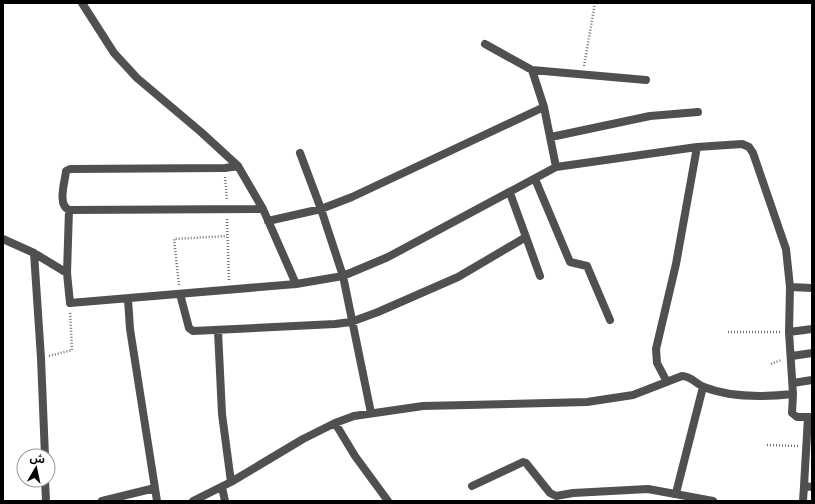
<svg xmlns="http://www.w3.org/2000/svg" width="815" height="504" viewBox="0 0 815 504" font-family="Signika,'Noto Sans Arabic',sans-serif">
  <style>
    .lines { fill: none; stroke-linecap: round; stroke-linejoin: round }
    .path { stroke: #727272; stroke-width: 2.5; stroke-dasharray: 1 2; stroke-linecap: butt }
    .street { stroke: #505050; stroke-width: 8 }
  </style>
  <rect width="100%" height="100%" fill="#fff"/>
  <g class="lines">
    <path class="path" d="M584 66 595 3
      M225 177 227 200
      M227 219 229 280
      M179 285 174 239 227 236
      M728 332H780
      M49 356 72 350 70 312
      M771 364 781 360
      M767 445 798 446"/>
    <path class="street" d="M82 3 114 53 137 78 201 132 238 166 263 209 296 284
      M485 44 532 70 646 80
      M532 70 544 107 556 167
      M551 137 650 116 698 112
      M300 153 321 209 343 276 371 413
      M535 179 570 262 587 266 610 320
      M510 193 526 237
      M263 209 69 210 67 273 70 303 296 284 343 276 388 257 556 167 697 147 742 144 749 147 753 153 786 249 790 287
      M69 210C57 205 65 182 66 171L70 169 225 168 238 166
      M268 221 321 209 352 197 544 107
      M3 239 34 253 67 273
      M34 253 41 358 45 456
      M180 294 189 328 193 331 335 324 351 322 378 312 458 277 526 237 540 276
      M128 299 130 329 157 501
      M218 331 222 414 231 482
      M789 332 812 329
      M792 356 812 353
      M667 382 657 363 656 349 676 264 697 147
      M793 383 812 380
      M793 394 792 413 797 417H812
      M335 423 355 456 388 501
      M45 480 46 501
      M472 486 523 462 526 463 550 493 556 496 573 493 648 489 713 501
      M804 486 808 417
      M222 487 225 501
      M676 493 703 387
      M102 501 155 488
      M193 501 231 482 303 439 335 423 354 416 423 406 587 402 633 395 682 376C691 376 696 384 704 387 731 398 765 397 793 394L789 332 790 287 812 288
      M803 501 804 486 812 487"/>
  </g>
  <rect width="815" height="504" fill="none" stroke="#000000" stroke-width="8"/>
  <g transform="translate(36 468) rotate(9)"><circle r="19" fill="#ffffff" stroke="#999999"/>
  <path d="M0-3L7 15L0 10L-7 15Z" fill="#000000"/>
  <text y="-6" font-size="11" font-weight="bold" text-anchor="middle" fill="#000000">ش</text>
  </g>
</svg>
